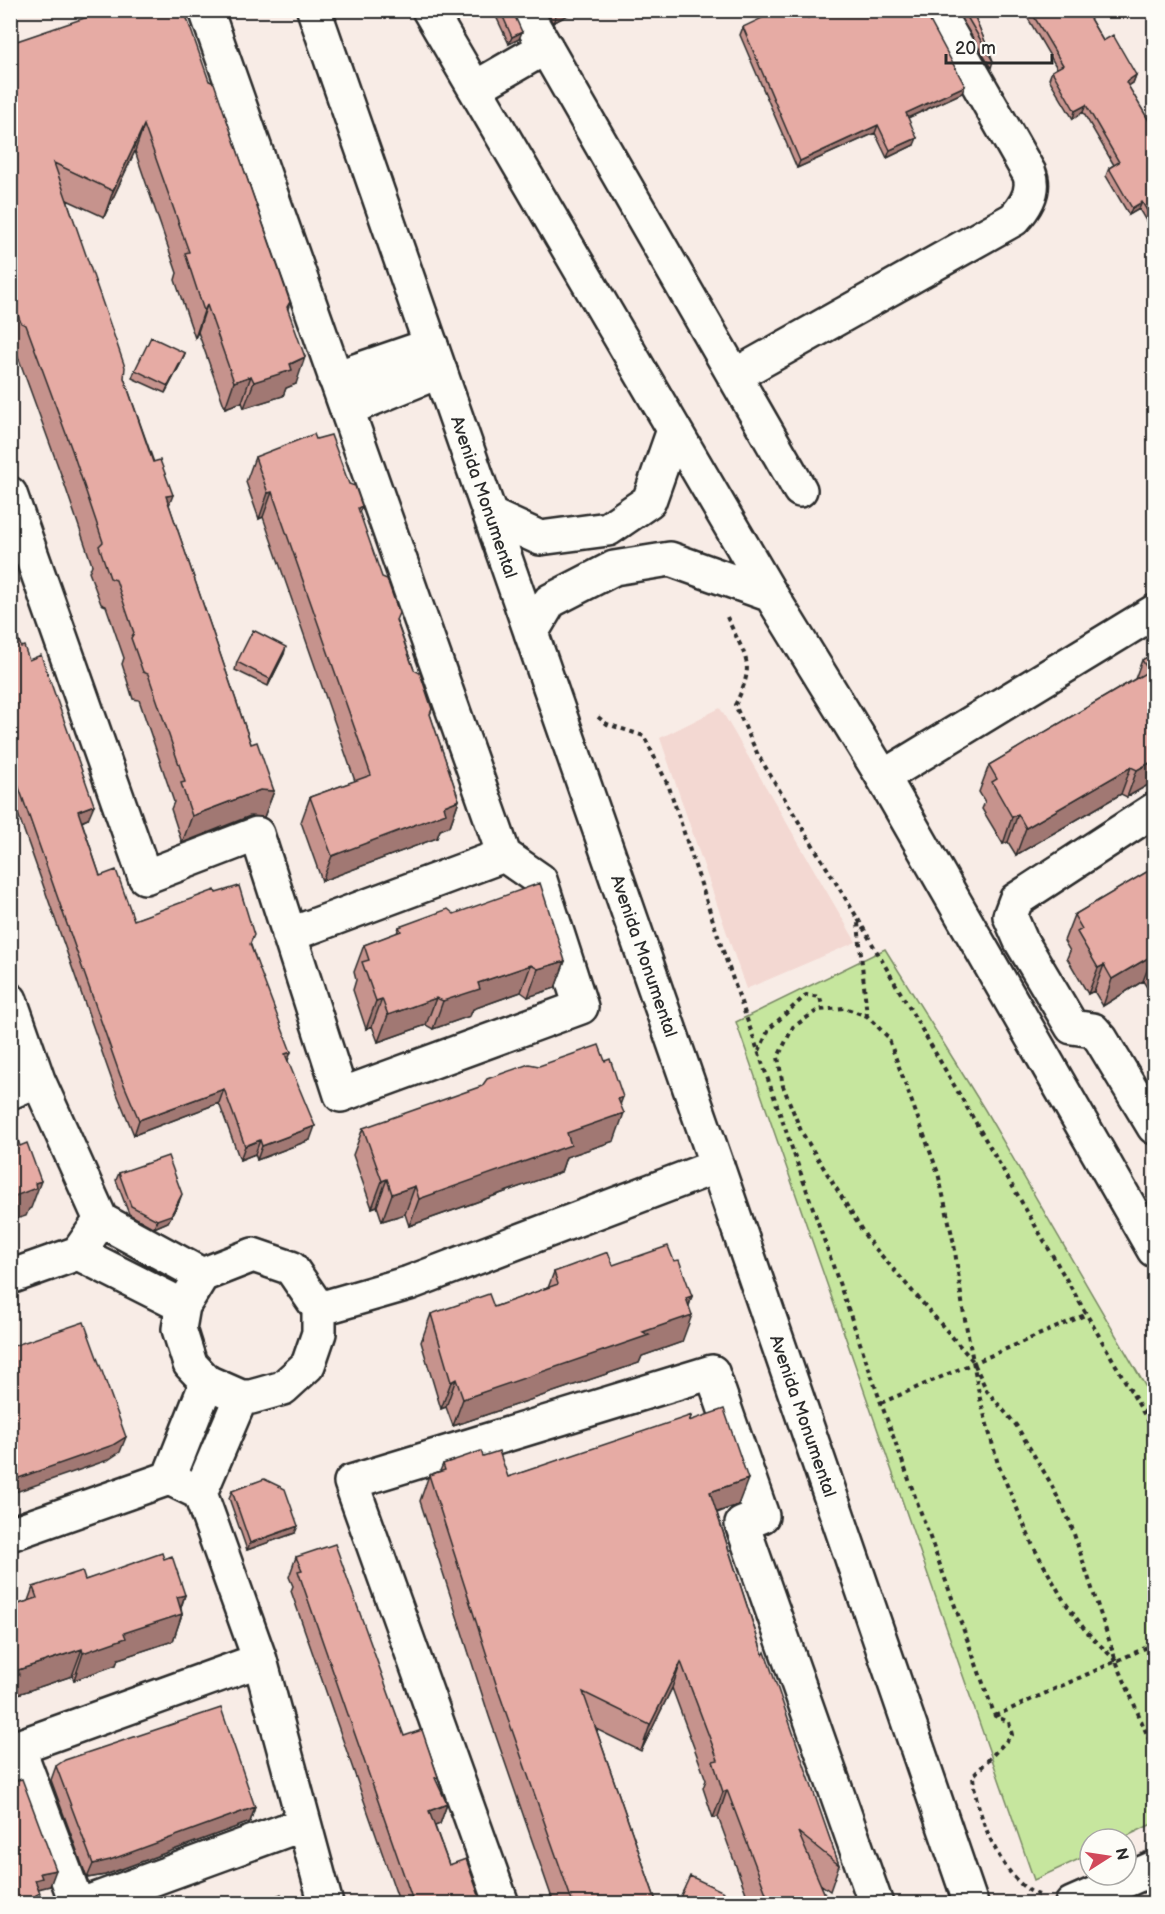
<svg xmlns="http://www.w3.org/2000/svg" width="1165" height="1914" viewBox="0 0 1165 1914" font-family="'Balsamiq Sans',sans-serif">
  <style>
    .built { fill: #f3d8d2 }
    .green { fill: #c6e69e; stroke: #788864; stroke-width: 1.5 }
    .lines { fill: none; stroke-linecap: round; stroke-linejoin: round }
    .minor-casing { stroke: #2b2b2b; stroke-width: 38 }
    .tertiary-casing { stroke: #2b2b2b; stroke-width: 38 }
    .path { stroke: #2b2b2b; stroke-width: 4; stroke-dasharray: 4.5 4.5; stroke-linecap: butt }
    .minor { stroke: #fdfcf7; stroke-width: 33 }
    .tertiary { stroke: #fdfcf7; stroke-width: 33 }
    .wall { fill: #c6938d; stroke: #2b2b2b; stroke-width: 1.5 }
    .shaded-wall { fill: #a17873; stroke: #2b2b2b; stroke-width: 1.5 }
    .building { fill: #e6aba4; stroke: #2b2b2b; stroke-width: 1.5 }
    .labels { text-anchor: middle; stroke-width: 6; stroke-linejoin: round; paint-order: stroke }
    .street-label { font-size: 18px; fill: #2b2b2b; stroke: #fdfcf7 }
  </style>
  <rect width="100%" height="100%" fill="#f8ece6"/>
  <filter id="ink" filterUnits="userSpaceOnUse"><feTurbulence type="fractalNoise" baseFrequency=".0167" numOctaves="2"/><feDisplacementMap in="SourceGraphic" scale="12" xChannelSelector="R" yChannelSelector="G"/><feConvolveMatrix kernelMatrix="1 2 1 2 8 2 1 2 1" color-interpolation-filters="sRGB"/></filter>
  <g filter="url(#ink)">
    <path class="built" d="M720 708 856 942 746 989 660 738Z"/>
    <path class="green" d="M885 949 985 1110 1154 1401V1823L1121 1839H1090V1854L1034 1880 736 1022Z"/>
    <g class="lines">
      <defs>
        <path id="minor" d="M206 10 504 855 289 935
          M524 10 800 490
          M475 88 546 47
          M734 376 1014 219C1025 207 1036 190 1029 173L936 10
          M335 378 431 345
          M347 409 440 371
          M10 494 145 877 257 834 341 1095 581 1007 540 880 504 855
          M883 777 1154 612
          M1154 810 1016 900 1010 916 1021 941 1072 1027 1093 1030 1101 1039 1154 1127
          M10 1000 38 1080 101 1220 78 1253 10 1277
          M10 1092 38 1080
          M101 1220 202 1275
          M78 1253 183 1306
          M253 1255 291 1268 319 1309V1333L308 1365 283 1388 251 1397H241L207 1382 190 1364 179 1329 183 1306 202 1275Z
          M319 1309 409 1283 717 1166
          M169 1478 207 1382
          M200 1493 241 1397
          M10 1534 169 1478 200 1493 260 1660 326 1904
          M77 1904 18 1747 260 1660
          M84 1904 303 1824
          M502 1904 351 1482 712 1372 762 1516 742 1524 876 1904"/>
        <path id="tertiary" d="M314 10 717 1166 971 1904
          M429 10 771 595 883 777 1154 1250
          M490 515 540 538 608 529 649 501 674 430
          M531 633 550 601 614 568 670 559 771 595
          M1072 1904 1154 1868"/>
      </defs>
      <use href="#minor" class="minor-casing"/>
      <use href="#tertiary" class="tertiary-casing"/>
      <path class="path" d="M727 617C745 658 757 662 735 705L758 755 858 919 1154 1431
        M598 717 607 724 644 736 669 787 721 945 881 1403 995 1716 1009 1722 1012 1735 973 1776C975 1812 1003 1884 1039 1895
        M858 923 867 1016
        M759 1051 769 1029 806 995 820 997 823 1010
        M881 1403 1087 1314
        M1116 1661 1085 1630 1064 1601 1033 1546 998 1464 980 1399 973 1361 963 1309 954 1244 938 1173 888 1037 867 1016 844 1008 818 1010 793 1027 778 1057 783 1086 801 1131 868 1240 973 1361 987 1391 1016 1425 1050 1482 1070 1522 1116 1661 1154 1751
        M995 1716 1154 1644"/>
      <use href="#minor" class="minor"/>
      <use href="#tertiary" class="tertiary"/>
    </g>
    <path class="wall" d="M493 10H512L519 39 509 44Z
      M545 10H577L553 23Z
      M956 10H972L993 61 991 68Z
      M1023 10H1085L1103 41 1136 75 1133 83 1128 86 1155 131V236L1139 209 1129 215 1106 176 1109 168 1114 165 1083 112 1073 119 1049 79 1052 71 1057 68Z
      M808 18 962 93 908 118 914 145 887 158 875 133 797 168 740 35 743 27Z
      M10 41 11 43 209 81 290 302 288 309 296 384 286 388 283 396 244 408 242 402 225 408 198 332 195 338 175 280 177 273 135 151 104 217 67 200 124 378 169 505 251 744 274 791 264 817 250 816 182 843 171 809 174 802 139 700 133 699 122 664 124 658 106 606 101 604 89 572 92 565 62 477 16 351 11 349 10 347Z
      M185 353 182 361 165 393 132 378 135 370Z
      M316 439 349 484 362 506 359 513 414 670 432 709 430 715 459 800 450 826 440 830 437 838 322 881 301 822 310 797 355 781 263 517 259 519 246 482 255 457Z
      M10 618 88 819 82 822 100 876 134 920 216 893 251 945 288 1061 310 1140 257 1160 255 1154 240 1160 219 1103 134 1135 115 1089 10 791Z
      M1155 653V781L1127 797 1121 794 1016 855 1008 842 1003 844 982 809 985 802 979 792 989 765 1135 679 1142 660Z
      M284 654 268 686 235 670 237 662Z
      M1155 867V1000L1143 981 1103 1006 1094 991 1088 994 1067 958 1070 951 1064 941 1074 915Z
      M454 914 565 961 555 988 528 997 521 992 473 1009 470 1016 433 1029 426 1025 378 1042 372 1026 366 1029 353 990 356 980 354 972 364 945 397 933 399 927Z
      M620 1104 614 1141 566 1157 561 1172 409 1226 405 1214 382 1221 377 1206 372 1208 353 1155 363 1128Z
      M119 1173 179 1202 168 1222 154 1228 129 1214 116 1180Z
      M674 1261 692 1296 689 1306 682 1342 642 1356 639 1363 453 1426 446 1407 441 1409 421 1342 431 1314 494 1307 548 1288 554 1272 613 1265Z
      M690 1420 738 1505 717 1513 763 1655 839 1865 830 1891 820 1884 829 1904H750L718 1817 713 1818 703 1788 706 1780 672 1688 641 1751 596 1729 657 1904H554L489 1716 420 1501 429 1475 440 1471 443 1464 483 1456 508 1477Z
      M232 1491 295 1533 247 1550 229 1498Z
      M296 1557 404 1736 436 1781 447 1804 440 1824 435 1826 449 1865 482 1904H400L291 1591 293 1586 289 1577Z
      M164 1559 185 1595 181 1608 182 1614 173 1641 118 1659 116 1665 74 1680 72 1676 12 1696 10 1700V1607L28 1601 33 1587 85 1580Z
      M56 1766 255 1807 250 1822 105 1875 87 1878 51 1780Z"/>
    <path class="shaded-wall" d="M565 10H577L553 23 556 15Z
      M522 32 519 39 509 44 512 37Z
      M1136 75 1133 83 1123 89 1126 82Z
      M965 86 962 93 903 120 906 113Z
      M1086 105 1083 112 1073 119 1075 111Z
      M144 125 135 151 104 217 113 191Z
      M878 125 875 133 797 168 800 161Z
      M917 138 914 145 887 158 890 150Z
      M1142 202 1139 209 1129 215 1132 208Z
      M207 305 198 332 195 338 204 311Z
      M185 353 182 361 165 393 168 386Z
      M305 357 296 384 286 388 283 396 244 408 254 382Z
      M251 376 242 402 225 408 234 382Z
      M272 492 263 517 259 519 268 493Z
      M173 495 163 521 166 496Z
      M286 647 284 654 268 686 270 679Z
      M1155 760V781L1127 797 1137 770Z
      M1131 767 1121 794 1016 855 1026 828Z
      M260 790 274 791 264 817 250 816 182 843 192 816Z
      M459 800 450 826 440 830 437 838 322 881 332 856 444 806Z
      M94 805 88 819 73 825 78 811Z
      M1018 814 1008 842 1003 844 1012 817Z
      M1153 955 1143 981 1103 1006 1112 979Z
      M565 961 555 988 528 997 538 969Z
      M531 965 521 992 473 1009 470 1016 433 1029 443 1001 478 983Z
      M1104 965 1094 991 1088 994 1098 968Z
      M436 998 426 1025 378 1042 388 1015Z
      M382 999 372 1026 366 1029 376 1001Z
      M291 1052 286 1066 285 1054Z
      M224 1089 219 1103 134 1135 139 1120Z
      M623 1097 616 1116 624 1113 614 1141 566 1157 561 1172 409 1226 419 1199 567 1133 618 1099Z
      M315 1126 310 1140 257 1160 262 1146Z
      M260 1140 255 1154 240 1160 245 1146Z
      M387 1179 377 1206 372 1208 382 1181Z
      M41 1181 31 1208 29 1209 26 1216 10 1221V1198L35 1183Z
      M415 1186 405 1214 382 1221 392 1194Z
      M182 1194 179 1202 168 1222 154 1228 157 1220Z
      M692 1296 685 1317 692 1315 682 1342 642 1356 639 1363 453 1426 463 1399 643 1332 686 1298Z
      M456 1379 446 1407 441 1409 451 1382Z
      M126 1437 120 1452 108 1460 10 1494V1481Z
      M748 1479 738 1505 700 1518 710 1492Z
      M298 1526 295 1533 247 1550 250 1543Z
      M185 1595 178 1615 182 1614 173 1641 118 1659 116 1665 74 1680 83 1653 124 1633 177 1597Z
      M82 1649 72 1676 12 1696 10 1700V1678L18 1670Z
      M681 1662 672 1688 641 1751 650 1725Z
      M727 1790 718 1817 713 1818 723 1792Z
      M447 1804 440 1824 422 1831 429 1811Z
      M255 1807 250 1822 105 1875 87 1878 93 1864Z
      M56 1870 50 1886 38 1889 35 1880 40 1873Z"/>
    <path class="building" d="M108 10H184L209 81 214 83 232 135 290 302 287 307 305 357 290 364 292 370 254 382 251 376 234 382 207 305 204 311 185 253 189 252 144 125 113 191 54 163 125 367 124 378 153 462 160 460 173 495 166 496 251 744 257 742 274 791 260 790 192 816 181 783 185 782 148 674 143 672 131 638 134 633 116 580 110 578 99 546 103 542 72 450 26 325 21 323 10 293 11 282 10 280V41L11 43Z
      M500 10H512L522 32 512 37Z
      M553 10H565L556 15Z
      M779 10H804L808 18 824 10H924L965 86 906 113 917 138 890 150 878 125 800 161 743 27Z
      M963 10H972L993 61Z
      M1030 10H1085L1103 41 1113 35 1136 75 1126 82 1155 131V224L1142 202 1132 208 1109 168 1119 162 1086 105 1075 111 1052 71 1063 65Z
      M151 337 185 353 168 386 135 370Z
      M314 434 316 439 331 435 349 484 355 486 362 506 358 508 382 577 387 579 399 613 396 620 414 670 420 673 432 709 430 714 459 800 444 806 446 813 332 856 310 797 371 775 272 492 268 493 255 457Z
      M10 618 21 647 24 646 29 660 41 655 94 805 78 811 100 876 116 870 134 920 215 890 216 893 239 886 254 935 250 944 291 1052 285 1054 315 1126 262 1146 260 1140 245 1146 224 1089 139 1120 120 1075 10 762Z
      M253 630 286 647 270 679 237 662Z
      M1155 653V760L1137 770 1131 767 1026 828 1018 814 1012 817 992 782 997 779 989 765 1149 671 1142 660Z
      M1155 867V957L1153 955 1112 979 1104 965 1098 968 1077 932 1082 929 1074 915Z
      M540 883 565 961 538 969 531 965 478 983 480 989 443 1001 436 998 388 1015 382 999 376 1001 362 962 369 960 364 945 401 931 399 927 448 909 454 914Z
      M599 1045 605 1061 610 1059 623 1097 618 1099 624 1113 567 1133 571 1145 419 1199 415 1186 392 1194 387 1179 382 1181 363 1128 482 1086 487 1079 529 1064 539 1066Z
      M18 1140 20 1146 27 1143 41 1181 35 1183 36 1188 10 1198V1142Z
      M168 1156 182 1194 171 1215 157 1220 131 1206 119 1173Z
      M668 1246 674 1261 679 1260 692 1296 686 1298 692 1315 643 1332 649 1335 463 1399 456 1379 451 1382 431 1314 489 1294 494 1307 558 1284 554 1272 608 1252 613 1265Z
      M84 1322 126 1437 113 1445 10 1481V1347Z
      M724 1409 748 1479 710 1492 763 1655 765 1652 839 1865 798 1832 829 1904H770L727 1790 723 1792 713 1761 718 1760 681 1662 650 1725 583 1692 657 1904H573L498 1690 429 1475 445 1470 443 1464 481 1451 483 1456 499 1451 508 1477 692 1415 689 1421Z
      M264 1479 285 1489 298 1526 250 1543 232 1491Z
      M335 1544 404 1736 422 1730 438 1777 435 1778 447 1804 429 1811 449 1865 466 1859 482 1904H414L298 1571 302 1570 296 1557Z
      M162 1553 164 1559 172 1556 185 1595 177 1597 182 1614 124 1633 126 1638 83 1653 82 1649 18 1670 19 1675 10 1678V1607L37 1598 33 1587 82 1571 85 1580Z
      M221 1708 255 1807 110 1860 93 1864 56 1766 65 1760Z
      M22 1779 56 1870 40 1873 42 1878 35 1880 40 1893 36 1895 39 1902 35 1904H10V1782Z
      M690 1876 724 1892 718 1904H677Z
      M281 1894 282 1900 291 1897 293 1904H256Z"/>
  </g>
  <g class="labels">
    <g class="street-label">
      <text transform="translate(484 497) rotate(71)" y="6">Avenida Monumental</text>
      <text transform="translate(644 956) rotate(71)" y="6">Avenida Monumental</text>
      <text transform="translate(803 1416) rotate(71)" y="6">Avenida Monumental</text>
    </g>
  </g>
  <rect width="1165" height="1914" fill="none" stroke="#fdfcf7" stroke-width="36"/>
  <rect x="18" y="18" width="1129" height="1878" fill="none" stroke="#2b2b2b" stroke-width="2" filter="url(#ink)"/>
  <g transform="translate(1108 1857) rotate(78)"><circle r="28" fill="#fdfcf7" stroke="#a9a8a5" stroke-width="1.5"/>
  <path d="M0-4.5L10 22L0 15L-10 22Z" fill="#d1495b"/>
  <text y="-9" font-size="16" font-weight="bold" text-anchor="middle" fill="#2b2b2b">N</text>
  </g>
  <path d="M946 54v9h106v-9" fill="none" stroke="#2b2b2b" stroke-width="3"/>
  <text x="955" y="54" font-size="18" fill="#2b2b2b" stroke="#fdfcf7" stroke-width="4.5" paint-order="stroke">20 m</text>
</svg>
